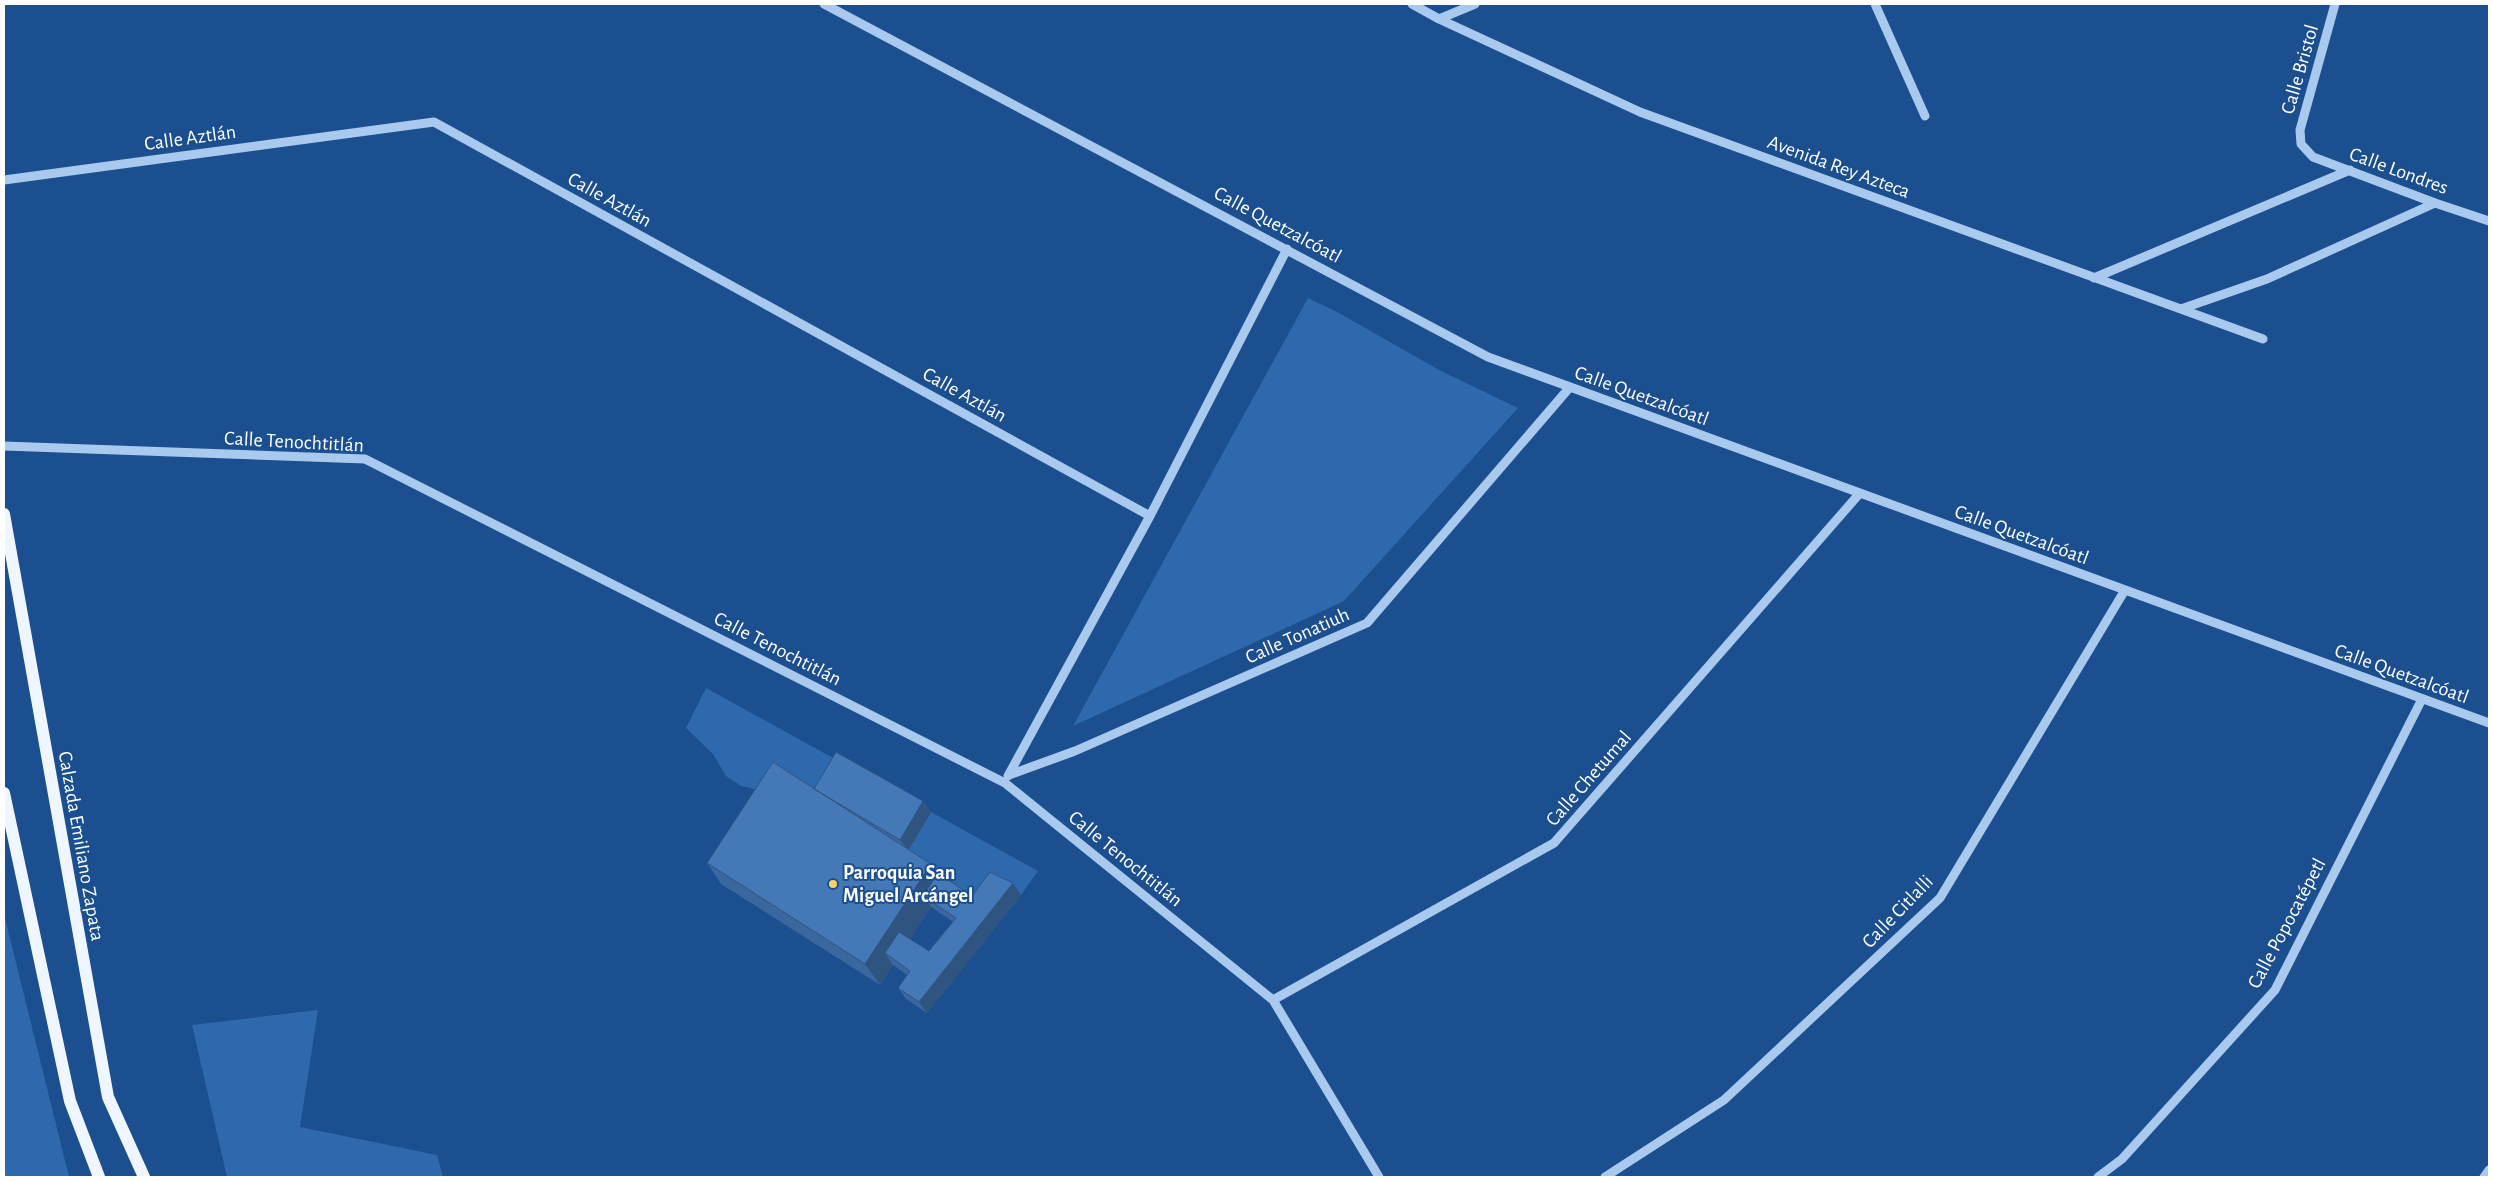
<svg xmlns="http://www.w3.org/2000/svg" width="2493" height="1181" viewBox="0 0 2493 1181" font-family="'Alegreya Sans',sans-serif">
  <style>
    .green { fill: #2e69ad }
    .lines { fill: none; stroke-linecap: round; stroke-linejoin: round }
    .minor { stroke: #a9c9ee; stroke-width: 9 }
    .major { stroke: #f0f6ff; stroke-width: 12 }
    .wall { fill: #3a679d; fill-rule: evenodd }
    .shaded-wall { fill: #305480 }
    .building { fill: #4478b7; stroke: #305480 }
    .poi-dot { fill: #ffd166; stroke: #1b4f8f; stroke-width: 2 }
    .labels { text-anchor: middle; stroke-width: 4; stroke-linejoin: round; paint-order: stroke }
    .street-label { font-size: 20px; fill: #fff; stroke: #1b4f8f }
    .poi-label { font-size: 20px; font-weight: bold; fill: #fff; stroke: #1b4f8f; text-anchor: start }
  </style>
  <rect width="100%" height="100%" fill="#1b4f8f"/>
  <path class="green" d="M1308 298 1339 313 1441 371 1518 408 1344 601 1073 726Z
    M706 688 844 764 819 804 741 786 726 776 713 754 686 728Z
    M931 812 1038 871 1021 895 998 884 980 908 904 858Z
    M4 914 69 1177H4Z
    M318 1010 300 1127 437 1155 443 1177H227L192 1025Z"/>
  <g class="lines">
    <path class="minor" d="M824 4 1488 357 2489 723
      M1412 4 1439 19 1640 112 2263 339
      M1875 4 1925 116
      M2335 4 2300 130 2301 144 2313 157 2435 203 2489 221
      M1439 19 1475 4
      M4 180 434 122 1150 516
      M2094 278 2350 170
      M2181 309 2267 279 2435 203
      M4 446 365 459 1005 783 1273 1000 1379 1177
      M1009 775 1075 751 1367 623 1570 387
      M1008 776 1150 516 1287 249
      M1273 1000 1554 843 1860 493
      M1605 1177 1724 1100 1940 898 2125 590
      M2098 1177 2122 1159 2275 990 2422 699
      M2484 1177 2489 1170"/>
    <path class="major" d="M4 514 108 1097 144 1177
      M4 793 70 1101 99 1177"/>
  </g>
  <path class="wall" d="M814 789 923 801 931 812 909 850 931 864 938 873 972 896 1021 895 927 1013 906 999 898 988 907 975 893 965 880 985 721 884 707 863ZM931 907 953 922 929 951 910 939Z"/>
  <path class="shaded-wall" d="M923 801 931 812 908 851 900 840Z
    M931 864 946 885 923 896 931 907 896 961 885 953 893 965 880 985 865 964Z
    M1013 883 1021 895 927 1013 919 1002Z"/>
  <path class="building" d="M836 752 923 801 900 840 814 789Z
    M773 762 931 864 865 964 707 863Z
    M990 872 1013 883 919 1002 898 988 910 971 885 953 899 932 929 951 956 918 923 896 938 873 972 896Z"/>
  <circle class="poi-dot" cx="833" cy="884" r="5"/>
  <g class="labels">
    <g class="street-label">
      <text transform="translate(2299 69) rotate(-74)" y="7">Calle Bristol</text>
      <text transform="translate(190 137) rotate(-8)" y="7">Calle Aztlán</text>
      <text transform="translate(1839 166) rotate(20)" y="7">Avenida Rey Azteca</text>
      <text transform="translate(2399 170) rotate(20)" y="7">Calle Londres</text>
      <text transform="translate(610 199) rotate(29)" y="7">Calle Aztlán</text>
      <text transform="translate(1278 224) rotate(28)" y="7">Calle Quetzalcóatl</text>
      <text transform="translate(965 394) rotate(29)" y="7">Calle Aztlán</text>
      <text transform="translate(1642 395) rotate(20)" y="7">Calle Quetzalcóatl</text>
      <text transform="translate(294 441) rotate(3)" y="7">Calle Tenochtitlán</text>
      <text transform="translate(2022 534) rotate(20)" y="7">Calle Quetzalcóatl</text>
      <text transform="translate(1297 635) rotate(-24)" y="7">Calle Tonatiuh</text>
      <text transform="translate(778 648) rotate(27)" y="7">Calle Tenochtitlán</text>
      <text transform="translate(2402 673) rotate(20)" y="7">Calle Quetzalcóatl</text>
      <text transform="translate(1588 778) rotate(-49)" y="7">Calle Chetumal</text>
      <text transform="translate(82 846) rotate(80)" y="7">Calzada Emiliano Zapata</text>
      <text transform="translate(1126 858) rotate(39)" y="7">Calle Tenochtitlán</text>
      <text transform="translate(1897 911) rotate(-46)" y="7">Calle Citlalli</text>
      <text transform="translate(2286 923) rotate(-62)" y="7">Calle Popocatépetl</text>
    </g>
    <g class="poi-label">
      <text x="843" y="879">Parroquia San<tspan x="843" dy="23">Miguel Arcángel</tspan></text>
    </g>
  </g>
  <rect width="2493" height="1181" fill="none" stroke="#ffffff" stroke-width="10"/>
</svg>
